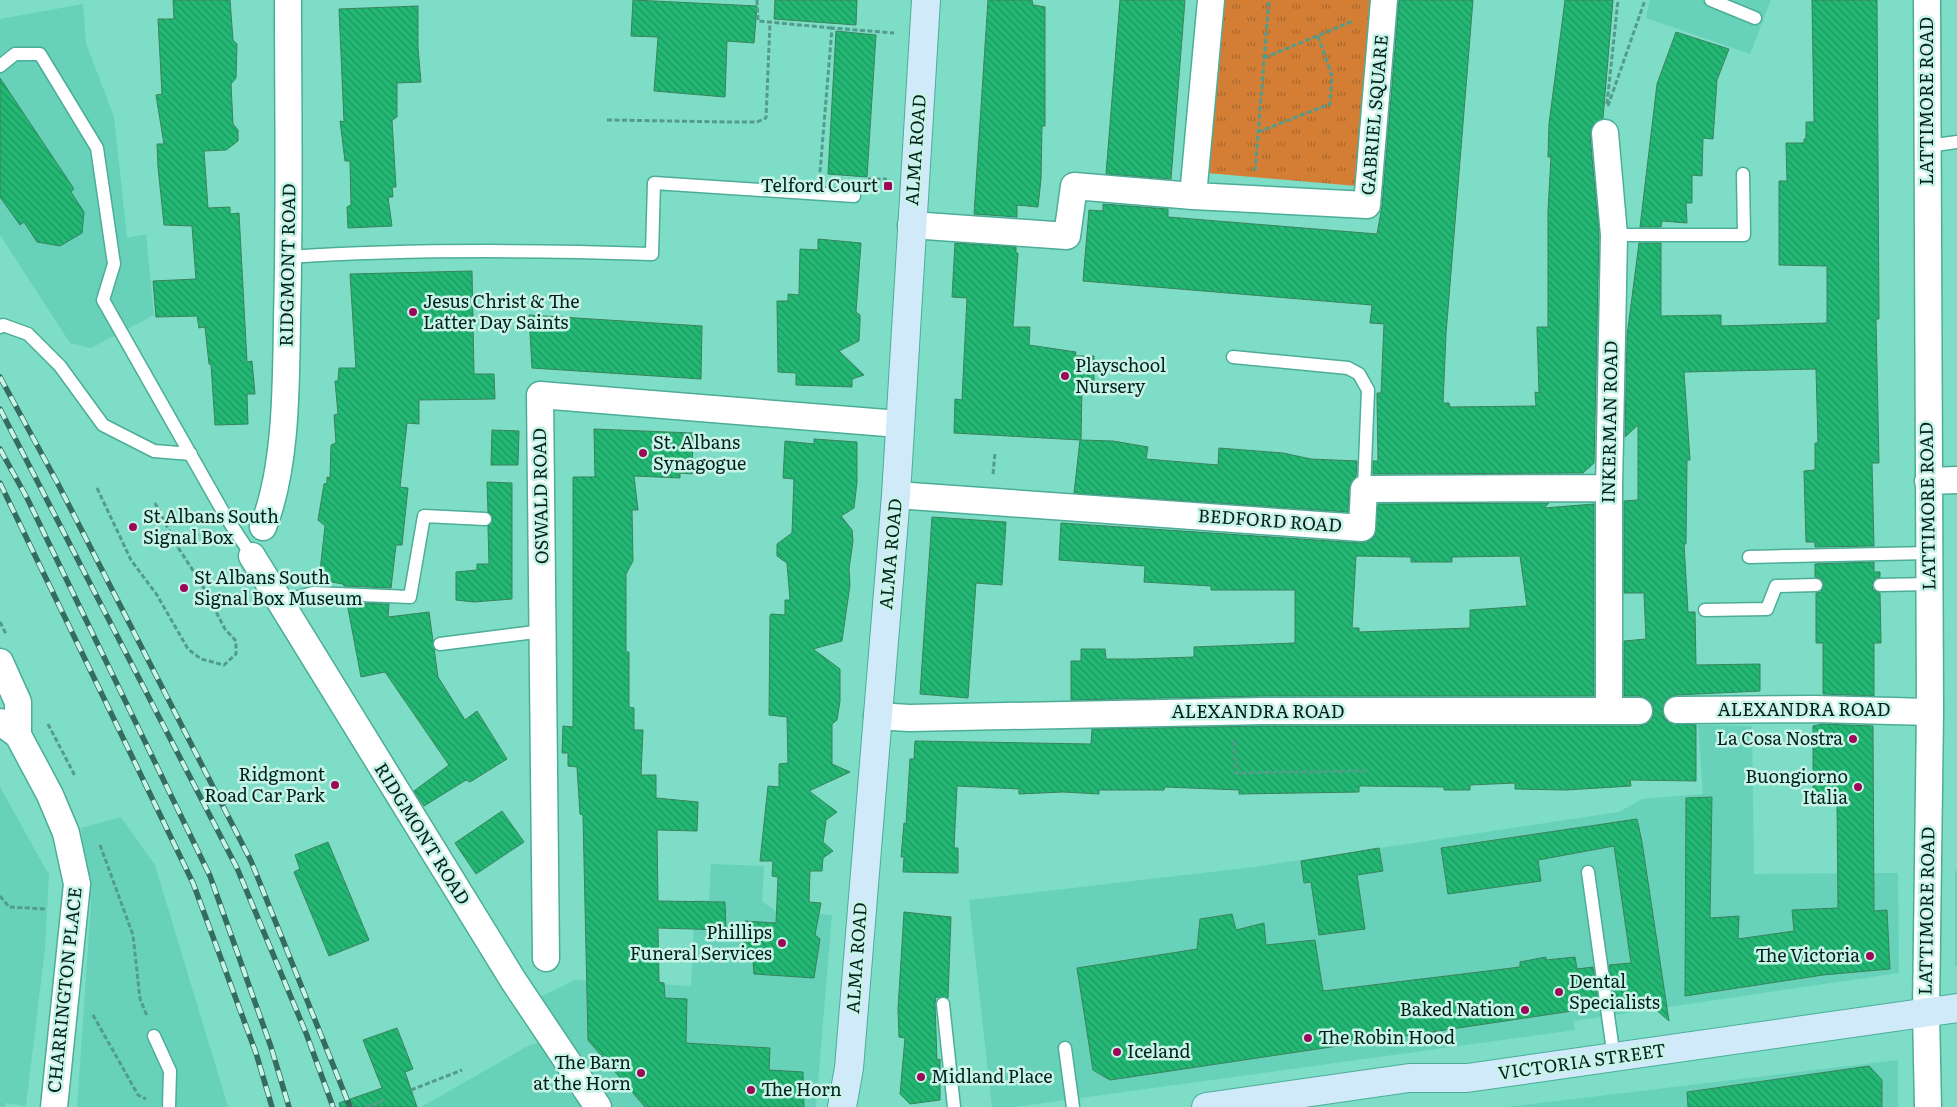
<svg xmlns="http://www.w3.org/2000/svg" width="1957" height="1107" viewBox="0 0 1957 1107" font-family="Literata,serif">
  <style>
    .built { fill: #68d1ba }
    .park { fill: url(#park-tufts) }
    .building { fill: url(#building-back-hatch); stroke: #3a835c; fill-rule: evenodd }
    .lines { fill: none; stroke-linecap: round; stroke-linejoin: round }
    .lane-casing { stroke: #4cad98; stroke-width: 15 }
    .street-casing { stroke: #4cad98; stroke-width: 29 }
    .secondary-casing { stroke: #4cad98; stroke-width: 30 }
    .path { stroke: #539c8b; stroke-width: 3; stroke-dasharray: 5 2.5; stroke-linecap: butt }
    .lane { stroke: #fff; stroke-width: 12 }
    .street { stroke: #fff; stroke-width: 26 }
    .secondary { stroke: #d0eaf9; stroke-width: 28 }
    .rail-casing { stroke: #346c5f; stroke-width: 5.5 }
    .rail { stroke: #c8f4e8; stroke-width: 4; stroke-dasharray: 11; stroke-linecap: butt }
    .poi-dot { fill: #9b0857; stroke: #c8f4e8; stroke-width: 2 }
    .labels { text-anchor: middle; stroke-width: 5; stroke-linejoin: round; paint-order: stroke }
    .street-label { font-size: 18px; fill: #03211b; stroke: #c8f4e8 }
    .poi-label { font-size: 18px; fill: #03211b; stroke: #c8f4e8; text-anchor: start }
  </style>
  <defs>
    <pattern id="park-tufts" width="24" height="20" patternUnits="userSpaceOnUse" patternTransform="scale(1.25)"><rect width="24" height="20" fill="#d47e35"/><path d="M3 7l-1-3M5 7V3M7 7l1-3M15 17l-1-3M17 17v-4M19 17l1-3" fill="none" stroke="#aa672c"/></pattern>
    <pattern id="building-back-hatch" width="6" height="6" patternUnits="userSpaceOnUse" patternTransform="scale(1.25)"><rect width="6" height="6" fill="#24b875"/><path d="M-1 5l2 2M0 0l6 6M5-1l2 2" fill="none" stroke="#1d955f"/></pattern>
  </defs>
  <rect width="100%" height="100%" fill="#7eddc7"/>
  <path class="built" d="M1650 0H1771L1750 54 1646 18Z
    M83 4 86 43 114 117 127 238 146 234 154 315 91 348 70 343 0 235V19Z
    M1698 725 1752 726 1754 874 1898 873 1899 973 1574 1021 1575 1030 1015 1107H992L969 900 1254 867 1619 812 1642 799 1703 794Z
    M0 787 49 875 45 949 26 1106 6 1103 5 1107H0Z
    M121 817 155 865 228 1107H77L91 904 81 828Z
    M711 864 764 866 762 901 775 911 832 915 816 1107H421L526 1047 562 1034 540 997 575 980 691 986 695 900H709Z
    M1955 871H1957V967L1955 965Z
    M1898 1060V1107H1507Z"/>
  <path class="park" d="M1222 0H1373L1357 186 1207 173Z"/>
  <path class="building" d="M173 0H230L233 40 237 44 236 78 231 84 233 124 238 130V141L226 150 204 151 208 208 230 207V214L239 213 247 362 252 361 255 394H247L248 424 215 425 211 364H209L205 327 199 328 197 316 156 317 153 281 196 279 192 226 164 225 158 167 157 144H164L156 95 162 94 158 19H174Z
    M633 0 757 6 754 43 727 41 725 97 654 91 658 37 631 36Z
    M775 0H857L856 25 774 19Z
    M988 0H1032L1033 5 1045 7V126H1042L1041 179 1038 207 1017 205V217L974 214Z
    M1120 0H1185L1171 179 1106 174Z
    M1399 0H1473L1446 334 1443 403H1449L1450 407 1536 406 1535 392 1539 393 1537 327H1548V211L1551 157H1548L1549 124 1565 0H1613L1603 118 1592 126 1590 134 1599 235 1594 463 1583 473 1373 474V461H1378L1377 393H1381L1384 324 1370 323 1372 305 1083 281 1089 210 1103 211V204L1168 209V217L1377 234 1382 206Z
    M1812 0H1877L1879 319H1876L1879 463H1872L1874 546 1815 547V542H1806L1804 471 1815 470V443H1818L1816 369 1684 372 1690 460H1687L1686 544H1684L1688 612H1695L1696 665 1760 664V691L1677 695 1669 697 1664 703 1662 711 1664 718 1669 723 1696 725V781L1630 780 1631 786 1566 790 1515 789V783L1470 785V790H1444V787L1359 786V792L1239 794V790L1165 787 1164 790H1099V794L1063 792 1019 794V789L957 786 954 848H958V873L903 872 904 857H901L904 823 906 824 910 759H914L915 741 1091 744 1092 729 1263 726H1639L1647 724 1652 718 1654 711 1652 703 1646 698 1639 696H1624V641L1646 639 1644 593H1624V501L1638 500V425L1625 437 1627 336 1639 243H1661V316L1721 315V326L1827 323V266L1779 265V181H1787L1786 143H1804V139H1806V122H1814Z
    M418 6V48L421 82 397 83V117L392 120 396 187H392L393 197H388L392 226 348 228 347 207 351 205 350 161H345L340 121 344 122 339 9Z
    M836 31 876 35 867 177 828 174Z
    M1676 32 1729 49 1717 80 1713 139 1703 138 1702 176 1692 175V203H1686L1687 223 1662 221 1661 227H1640L1657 84Z
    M0 78 74 189 71 192 84 212 82 233 60 246 37 242 24 222 20 225 0 197Z
    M818 239 861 243 856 312 860 315V322L859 341 839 351 864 375 852 379V387L796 385V373L778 372 777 301H788V294L799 295 800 249 818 250Z
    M955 243 1016 247V253H1018L1013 327H1030L1029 345 1076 352 1075 356H1094V387L1082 386 1081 440 1113 441 1148 447 1146 459 1218 465 1219 448 1283 453 1311 459 1357 461 1356 476 1349 488 1348 512 1074 493 1080 440 954 433 955 399 962 400 967 298 952 297Z
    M472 271 474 374H494L495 399 419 400V424L407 423 400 487 408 488 402 545H396L391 588 344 586 343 584 319 580 325 526 318 520 324 484 327 483V477L330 478 331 445 336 443 334 415 338 414 335 381H338L339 368H356L350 274Z
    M529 315 702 326 701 379 532 368Z
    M594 429 693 433 692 474 680 473V478L634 476 638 510H632L633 561 626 574V652H629V707L634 708V730H643L641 775H656V798L698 802 697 831 657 830 658 901 725 902 726 930 658 928 659 982 664 983 665 998 687 999 686 1043 770 1048 769 1070 803 1072 804 1107H645L588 1040 583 815 580 814 577 767 568 766V753H562L563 726 573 727V477H595Z
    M492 430 519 431 518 465H491Z
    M814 439 857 442V482L854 508 841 516 852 530 853 541 849 569 850 585 842 641 813 649 840 669V701L837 720 832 724V764L850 772 809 791 837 812 826 820 823 842 833 851 823 858 822 871H810L809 902 821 903 815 935 820 939 814 978 754 974 753 961 743 960 745 921 776 923 778 877 772 876 773 861H760L768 786 779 787V764L788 763 787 717 769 715 770 616 771 614 785 615V600H790L787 563 777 556V544L792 533 794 479 783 478 785 441 814 444Z
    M487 482 512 483V599L474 602 456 600V572L477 570V564H489L488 526 493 519 488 512Z
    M1549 503 1544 508 1594 504V696H1263L1071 700V661H1081V649H1105L1106 659H1136L1194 657V647L1295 643V590H1211V586L1144 582 1145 566 1059 560 1061 523 1361 543 1369 541 1375 536 1378 504ZM1356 556 1411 557V562H1452V557L1520 556 1527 606 1470 610V628L1359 632V628H1352Z
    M932 517 1006 522 1002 585 976 583 968 698 920 694Z
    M1874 562V572H1880V577L1875 578 1872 585 1873 590 1880 593 1881 643H1874V696L1823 694V643H1816V593L1821 592 1824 584 1820 578 1815 577V564Z
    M347 603 389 604 388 617 429 612 438 677 465 720 477 711 507 759 470 782 466 780 424 806 414 791 449 765 385 672 361 677Z
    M1823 724 1873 726 1874 911 1887 910 1890 969 1823 975 1685 996 1686 798 1712 797 1710 918 1739 916 1738 939 1794 931 1792 910 1838 908 1837 799H1813V726Z
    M502 811 524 842 476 874 455 843Z
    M1637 819 1642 842 1669 1021 1647 1002 1615 1005 1609 965 1631 963 1614 846 1538 860 1541 881 1448 894 1441 848Z
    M328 842 369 940 329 956 294 872 300 869 295 855Z
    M1379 848 1383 871 1357 875 1365 929 1319 935 1311 882 1304 883 1301 861Z
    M904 912 951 917 948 998 936 997 935 1004 937 1060 940 1059V1100L910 1104 900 1094 905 1038 899 1037 898 1009Z
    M1232 914 1236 930 1264 923 1266 945 1315 940 1323 991 1520 967V962L1546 957V960L1575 957 1577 969 1593 967 1599 1007 1110 1080 1093 1070 1077 968 1197 949 1200 919Z
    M397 1028 413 1069 405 1072 417 1107H340L339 1103 382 1088 363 1040Z
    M1869 1066 1882 1080V1107H1688L1687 1092Z"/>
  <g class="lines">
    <defs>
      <path id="lane" d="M1711 0 1755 18
        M0 66 15 54H40L97 148 114 264 103 300 226 517 252 556
        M1928 146 1957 142
        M1614 235H1744L1743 174
        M289 257C410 249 531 250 652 254L654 183 854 196
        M0 327 3 325 28 334 60 366 103 425 154 451 191 454
        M1233 357 1348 368 1359 374 1368 390 1364 489
        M1749 557 1929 553
        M1880 585 1929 584
        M280 602 313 593 410 597 424 516 485 519
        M1705 610 1767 609 1776 586 1816 585
        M440 644 543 631
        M1588 872 1614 1058
        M943 1004 954 1107
        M154 1036 170 1071 169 1107
        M1065 1048 1073 1107"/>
      <path id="street" d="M1927 0 1930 712 1926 1013 1928 1107
        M1605 133 1614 235 1609 488V711
        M1193 196 1211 0
        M911 225 1067 236 1074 186 1193 196 1367 205 1384 0
        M1928 481 1957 480
        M896 495 1362 528 1364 489 1609 488
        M263 527C287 467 286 383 287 318 290 212 288 106 288 0
        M252 556 513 980 598 1107
        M0 662 18 702V735
        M1677 710 1815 709 1930 712
        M877 716 909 718 1263 711H1639
        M0 722 18 735 50 795 66 833 77 884 54 1107
        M546 958 540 395 899 424"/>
      <path id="secondary" d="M842 1107 849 1068 896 495 926 0
        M1206 1107 1409 1078H1467L1957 1008"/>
    </defs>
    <use href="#lane" class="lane-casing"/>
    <use href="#street" class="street-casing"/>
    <use href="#secondary" class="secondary-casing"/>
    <path class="path" d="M757 0 758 21 832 28
      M1264 58 1353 21
      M1607 104 1618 0
      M1608 106 1645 0
      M607 120 731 122H757L766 118 770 22
      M1258 132 1330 104 1332 76 1318 36
      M1255 171 1269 0
      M820 172 832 28 894 33
      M868 179H887
      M993 474 995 453
      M97 488 131 560 157 595 188 649 201 659 224 665 236 654V641L225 629 200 581 177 546
      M155 503 177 546 207 529
      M0 622 6 634
      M48 724 75 776
      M1234 741 1236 773 1366 771
      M100 845 133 935 140 999 147 1016
      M0 896 9 907 46 909
      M93 1015 138 1095 146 1099
      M411 1090 462 1070
      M366 1107 385 1100"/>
    <use href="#lane" class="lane"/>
    <use href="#street" class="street"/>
    <use href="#secondary" class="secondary"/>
    <defs>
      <path id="rail" d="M0 377 57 482 251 861 350 1107
        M0 409 237 868 306 1033 333 1107
        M0 449 27 498 210 876 271 1047 289 1107
        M0 483 193 883 256 1053 272 1107"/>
    </defs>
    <use href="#rail" class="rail-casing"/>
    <use href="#rail" class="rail"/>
  </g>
  <g class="poi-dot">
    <rect x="883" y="181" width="10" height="10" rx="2.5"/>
    <circle cx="413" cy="312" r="5"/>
    <circle cx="1065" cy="376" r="5"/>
    <circle cx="643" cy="453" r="5"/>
    <circle cx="133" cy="527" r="5"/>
    <circle cx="184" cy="588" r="5"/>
    <circle cx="1853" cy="739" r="5"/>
    <circle cx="335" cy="785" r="5"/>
    <circle cx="1858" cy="787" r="5"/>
    <circle cx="782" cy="943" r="5"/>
    <circle cx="1870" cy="956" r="5"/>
    <circle cx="1559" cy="992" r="5"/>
    <circle cx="1525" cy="1010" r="5"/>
    <circle cx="1308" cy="1038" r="5"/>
    <circle cx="1117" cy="1052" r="5"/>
    <circle cx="641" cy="1073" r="5"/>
    <circle cx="921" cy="1077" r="5"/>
    <circle cx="751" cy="1090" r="5"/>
  </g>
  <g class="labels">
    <g class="street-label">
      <text transform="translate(1927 101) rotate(-90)" y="6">LATTIMORE ROAD</text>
      <text transform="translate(1375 115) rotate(-85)" y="6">GABRIEL SQUARE</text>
      <text transform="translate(916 150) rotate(-86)" y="6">ALMA ROAD</text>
      <text transform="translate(288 265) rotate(-89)" y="6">RIDGMONT ROAD</text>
      <text transform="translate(1610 422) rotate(-89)" y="6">INKERMAN ROAD</text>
      <text transform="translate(541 496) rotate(-91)" y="6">OSWALD ROAD</text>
      <text transform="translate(1928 506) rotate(-91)" y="6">LATTIMORE ROAD</text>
      <text transform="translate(1270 521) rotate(4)" y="6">BEDFORD ROAD</text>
      <text transform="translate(891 554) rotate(-85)" y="6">ALMA ROAD</text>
      <text x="1804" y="716">ALEXANDRA ROAD</text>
      <text x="1258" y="718">ALEXANDRA ROAD</text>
      <text transform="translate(422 834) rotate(58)" y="6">RIDGMONT ROAD</text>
      <text transform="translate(1927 911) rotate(-89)" y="6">LATTIMORE ROAD</text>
      <text transform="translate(857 958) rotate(-86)" y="6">ALMA ROAD</text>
      <text transform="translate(65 990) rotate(-84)" y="6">CHARRINGTON PLACE</text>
      <text transform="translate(1582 1062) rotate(-8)" y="6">VICTORIA STREET</text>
    </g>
    <g class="poi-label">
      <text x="878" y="192" text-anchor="end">Telford Court</text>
      <text x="423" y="308">Jesus Christ &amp; The<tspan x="423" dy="21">Latter Day Saints</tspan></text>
      <text x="1075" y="372">Playschool<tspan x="1075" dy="21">Nursery</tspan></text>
      <text x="653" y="449">St. Albans<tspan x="653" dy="21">Synagogue</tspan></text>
      <text x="143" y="523">St Albans South<tspan x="143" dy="21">Signal Box</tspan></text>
      <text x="194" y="584">St Albans South<tspan x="194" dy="21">Signal Box Museum</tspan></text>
      <text x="1843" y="745" text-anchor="end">La Cosa Nostra</text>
      <text x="325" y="781" text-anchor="end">Ridgmont<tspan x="325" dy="21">Road Car Park</tspan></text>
      <text x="1848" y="783" text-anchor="end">Buongiorno<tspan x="1848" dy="21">Italia</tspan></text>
      <text x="772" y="939" text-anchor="end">Phillips<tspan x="772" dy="21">Funeral Services</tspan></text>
      <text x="1860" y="962" text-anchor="end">The Victoria</text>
      <text x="1569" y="988">Dental<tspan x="1569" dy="21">Specialists</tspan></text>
      <text x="1515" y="1016" text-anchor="end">Baked Nation</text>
      <text x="1318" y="1044">The Robin Hood</text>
      <text x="1127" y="1058">Iceland</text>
      <text x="631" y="1069" text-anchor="end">The Barn<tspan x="631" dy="21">at the Horn</tspan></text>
      <text x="931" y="1083">Midland Place</text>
      <text x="761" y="1096">The Horn</text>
    </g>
  </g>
</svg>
